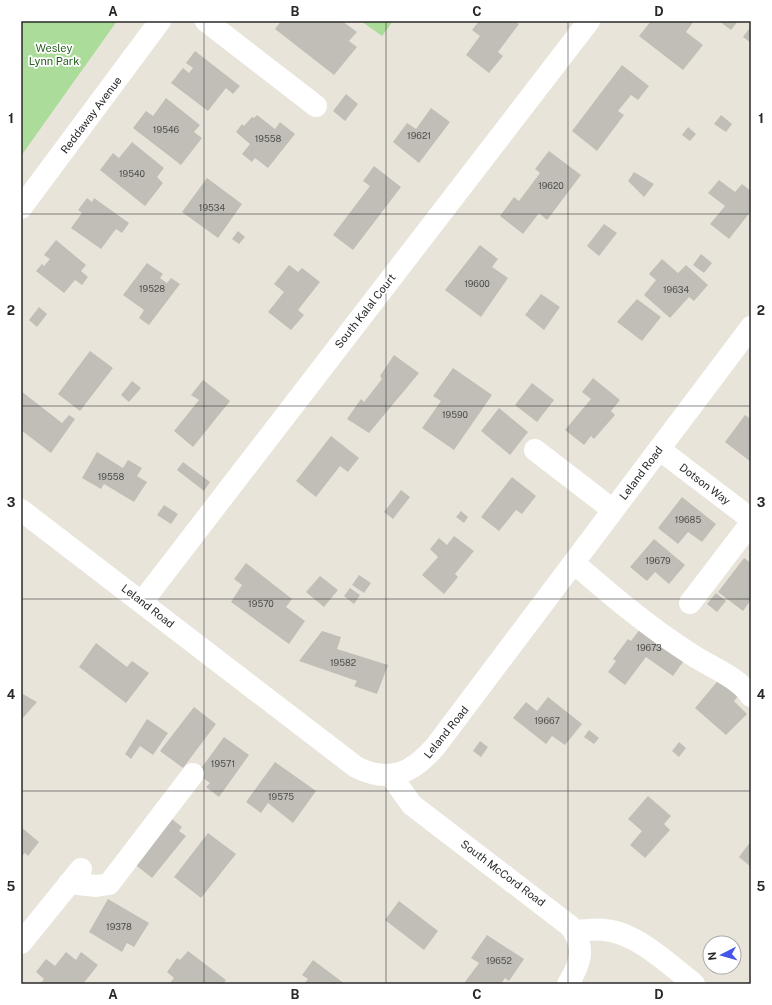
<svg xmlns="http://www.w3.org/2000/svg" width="772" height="1005" viewBox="0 0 772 1005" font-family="'Public Sans',sans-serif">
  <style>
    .green { fill: #abdc9a }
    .building { fill: #c1beb7 }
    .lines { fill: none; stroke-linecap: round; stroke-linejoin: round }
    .minor { stroke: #fff; stroke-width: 22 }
    .grid { fill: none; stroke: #282828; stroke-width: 1; stroke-opacity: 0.55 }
    .labels { text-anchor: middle; stroke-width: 3.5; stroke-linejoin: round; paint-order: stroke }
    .number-label { font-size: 9px; fill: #4e4e4c }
    .park-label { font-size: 11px; fill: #265e1e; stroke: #fff }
    .street-label { font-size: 11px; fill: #282828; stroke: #fff }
    .neatline { fill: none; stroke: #282828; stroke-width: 1.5 }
    .grid-label { font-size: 13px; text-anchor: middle; font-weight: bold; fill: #282828 }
  </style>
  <rect width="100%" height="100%" fill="#e9e4da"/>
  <path class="green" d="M21 21H117L21 156Z
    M361 21H393L382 36Z"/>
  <path class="building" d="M281 21H342L357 32 349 41 357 47 334 75 275 29Z
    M479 21H514L519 24 498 52 503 56 489 73 466 55 480 36 472 30Z
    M651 21H694L686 32 703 45 683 70 639 36Z
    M719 21H738L731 30Z
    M751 26V43L743 37Z
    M195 51 240 86 233 94 226 88 208 111 171 83 183 68 189 73 193 68 186 63Z
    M622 65 649 86 638 100 631 95 618 111 624 115 597 151 572 131Z
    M346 94 358 104 345 121 333 111Z
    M166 98 200 125 194 132 202 138 181 165 133 128 146 111 153 116Z
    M431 108 450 122 419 163 393 142 407 123 416 129Z
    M257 115 275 129 280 122 295 134 268 168 255 158 252 162 242 154 250 144 236 132 242 124 244 126 252 117 254 118Z
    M721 115 732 124 726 132 714 124Z
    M688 127 696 134 690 141 682 135Z
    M132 142 164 168 157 177 163 183 145 206 100 170 113 153 119 158Z
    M549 151 581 175 547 220 539 213 523 234 500 216 514 197 519 201 540 173 535 169Z
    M374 166 401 187 353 250 333 235 370 186 363 181Z
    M634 172 654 184 644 197 628 181Z
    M207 178 242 204 218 238 182 212Z
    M719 180 735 192 742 184 751 191V211L729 239 710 224 725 206 708 193Z
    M87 198 92 202 94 198 129 223 122 233 116 229 101 249 71 228 82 213 78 210Z
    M604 224 617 233 599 256 587 246Z
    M238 231 245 237 239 244 232 239Z
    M56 240 86 265 81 271 88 277 82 285 75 280 64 293 36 271 42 264 44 266 50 259 44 255Z
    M480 245 498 259 492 267 508 278 481 317 445 290Z
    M701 254 712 263 704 273 693 265Z
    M662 259 678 273 686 265 708 285 694 301 689 297 670 318 644 295 656 280 649 274Z
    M147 263 163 274 160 278 167 283 171 278 180 284 149 325 139 318 144 310 123 295Z
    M289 265 298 272 302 268 320 282 298 310 304 315 291 330 268 312 284 292 274 284Z
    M541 294 560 307 544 330 525 315Z
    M637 299 661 317 642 341 617 322Z
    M39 307 47 314 37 327 29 320Z
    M90 351 113 368 80 411 58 394Z
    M394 355 419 373 369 433 347 419 361 399 364 402 382 379 380 376Z
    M453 368 492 395 454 450 422 428 441 401 433 396Z
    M593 378 620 400 611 411 615 415 594 439 591 436 584 445 565 430 591 399 582 392Z
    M203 380 230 401 193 447 174 431 199 400 191 395Z
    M132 381 141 388 129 402 121 395Z
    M532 383 554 400 537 422 515 405Z
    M21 391 62 423 69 415 75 419 51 453 21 430Z
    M499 408 528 432 510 455 481 431Z
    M745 415 751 419V462L725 442Z
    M331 436 359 458 348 472 340 466 316 497 296 481Z
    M97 452 123 468 128 460 142 468 137 476 147 482 134 502 104 484 101 489 82 478Z
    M183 462 210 482 204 491 177 470Z
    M512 477 536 496 522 514 516 510 499 531 481 517Z
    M401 490 410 497 393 519 384 512Z
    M682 497 716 524 702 542 688 532 678 544 658 528Z
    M164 505 178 514 171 524 157 515Z
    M461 511 468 517 464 523 456 517Z
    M454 536 474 551 455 574 458 577 444 594 422 575 438 557 430 549 439 538 447 545Z
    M654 539 685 565 669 584 655 572 647 581 630 567Z
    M744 558 751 563V600L743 611 718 592Z
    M246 563 292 599 286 607 305 621 289 644 231 602 242 585 234 579Z
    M359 575 371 583 364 593 352 585Z
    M320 576 338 590 324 607 306 592Z
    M350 588 360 595 354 604 344 596Z
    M716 593 726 601 717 612 707 604Z
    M643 625 688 655 673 676 646 657 625 685 608 672 616 661 613 659 628 639 631 641Z
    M322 631 341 637 337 649 388 665 377 694 354 686 357 681 299 661Z
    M96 643 127 667 132 661 149 673 126 703 79 667Z
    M721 677 741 693 734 701 747 714 726 735 695 708Z
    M21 693 37 702 21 720Z
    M548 697 582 724 565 745 552 736 546 744 513 718 526 702 537 711Z
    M194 707 216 724 183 768 160 751Z
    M147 719 168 733 153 755 140 746 131 759 125 754Z
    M589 730 599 738 594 744 584 737Z
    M224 737 249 755 219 797 206 787 210 783 197 774Z
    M480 741 488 747 481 757 473 751Z
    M679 742 686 748 679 757 672 751Z
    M275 762 316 791 293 823 268 803 261 813 246 802Z
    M648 796 671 816 664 824 670 830 645 858 630 845 642 831 628 819Z
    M168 816 182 827 179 831 186 836 152 878 132 862Z
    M21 827 39 842 28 856 25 853 21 857Z
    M208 833 236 854 201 898 174 877Z
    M751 841V867L739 857Z
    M108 899 149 923 134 947 127 943 122 952 89 932Z
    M399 901 438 931 424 950 385 920Z
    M487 935 524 959 509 981 505 978 501 984H467L465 982 479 963 471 958Z
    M188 951 226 980 223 984H169L174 978 167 972 177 958 180 960Z
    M66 952 76 960 81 952 98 965 83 984H40L44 979 36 972 46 959 55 966Z
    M313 960 345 984H304L308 979 302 975Z"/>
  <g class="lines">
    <path class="minor" d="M206 21 316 106
      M21 208 160 21
      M659 449 751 519
      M535 450 613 510
      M21 510 356 767C390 784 412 773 435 747L751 327
      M574 563C612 596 651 629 694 656 713 668 737 677 751 696
      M142 602 589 21
      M690 603 751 523
      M391 776 412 805 570 926C586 947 581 963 568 984
      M69 883 96 886 109 884 193 774
      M574 931C584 931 595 928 605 930 637 933 670 965 694 984
      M21 943 81 869"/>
  </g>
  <path class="grid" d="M204 21V984M386 21V984M568 21V984M21 214H751M21 406H751M21 599H751M21 791H751"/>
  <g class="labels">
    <g class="number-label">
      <text x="166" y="133">19546</text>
      <text x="419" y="139">19621</text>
      <text x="268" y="142">19558</text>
      <text x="132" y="177">19540</text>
      <text x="551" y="189">19620</text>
      <text x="212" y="211">19534</text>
      <text x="477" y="287">19600</text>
      <text x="152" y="292">19528</text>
      <text x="676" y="293">19634</text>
      <text x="455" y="418">19590</text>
      <text x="111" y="480">19558</text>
      <text x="688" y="523">19685</text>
      <text x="658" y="564">19679</text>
      <text x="261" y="607">19570</text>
      <text x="649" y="651">19673</text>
      <text x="343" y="666">19582</text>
      <text x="547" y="724">19667</text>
      <text x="223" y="767">19571</text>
      <text x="281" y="800">19575</text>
      <text x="119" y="930">19378</text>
      <text x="499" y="964">19652</text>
    </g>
    <g class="park-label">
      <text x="54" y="52">Wesley<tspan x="54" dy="13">Lynn Park</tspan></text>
    </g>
    <g class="street-label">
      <text transform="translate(91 115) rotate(-53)" y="4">Reddaway Avenue</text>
      <text transform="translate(365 311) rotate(-52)" y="4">South Kalal Court</text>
      <text transform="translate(641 473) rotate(-53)" y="4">Leland Road</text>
      <text transform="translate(705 484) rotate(37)" y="4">Dotson Way</text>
      <text transform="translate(148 606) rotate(38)" y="4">Leland Road</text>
      <text transform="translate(446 732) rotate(-51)" y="4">Leland Road</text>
      <text transform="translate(503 873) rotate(37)" y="4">South McCord Road</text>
    </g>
  </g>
  <rect width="772" height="1005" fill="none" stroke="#ffffff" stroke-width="44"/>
  <g transform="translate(722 955) rotate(264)"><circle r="19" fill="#ffffff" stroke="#a9a9a9"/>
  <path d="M0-3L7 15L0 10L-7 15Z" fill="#4556eb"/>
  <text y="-6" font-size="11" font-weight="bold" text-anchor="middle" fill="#282828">N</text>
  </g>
  <rect x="22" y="22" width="728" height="961" class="neatline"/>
  <g class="grid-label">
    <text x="113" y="16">A</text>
    <text x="295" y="16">B</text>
    <text x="477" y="16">C</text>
    <text x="659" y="16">D</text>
    <text x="11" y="123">1</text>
    <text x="761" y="123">1</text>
    <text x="11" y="315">2</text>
    <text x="761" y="315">2</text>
    <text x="11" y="507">3</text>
    <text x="761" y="507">3</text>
    <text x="11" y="699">4</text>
    <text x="761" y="699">4</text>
    <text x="11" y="891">5</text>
    <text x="761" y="891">5</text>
    <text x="113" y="999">A</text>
    <text x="295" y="999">B</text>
    <text x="477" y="999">C</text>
    <text x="659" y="999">D</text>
  </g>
</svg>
